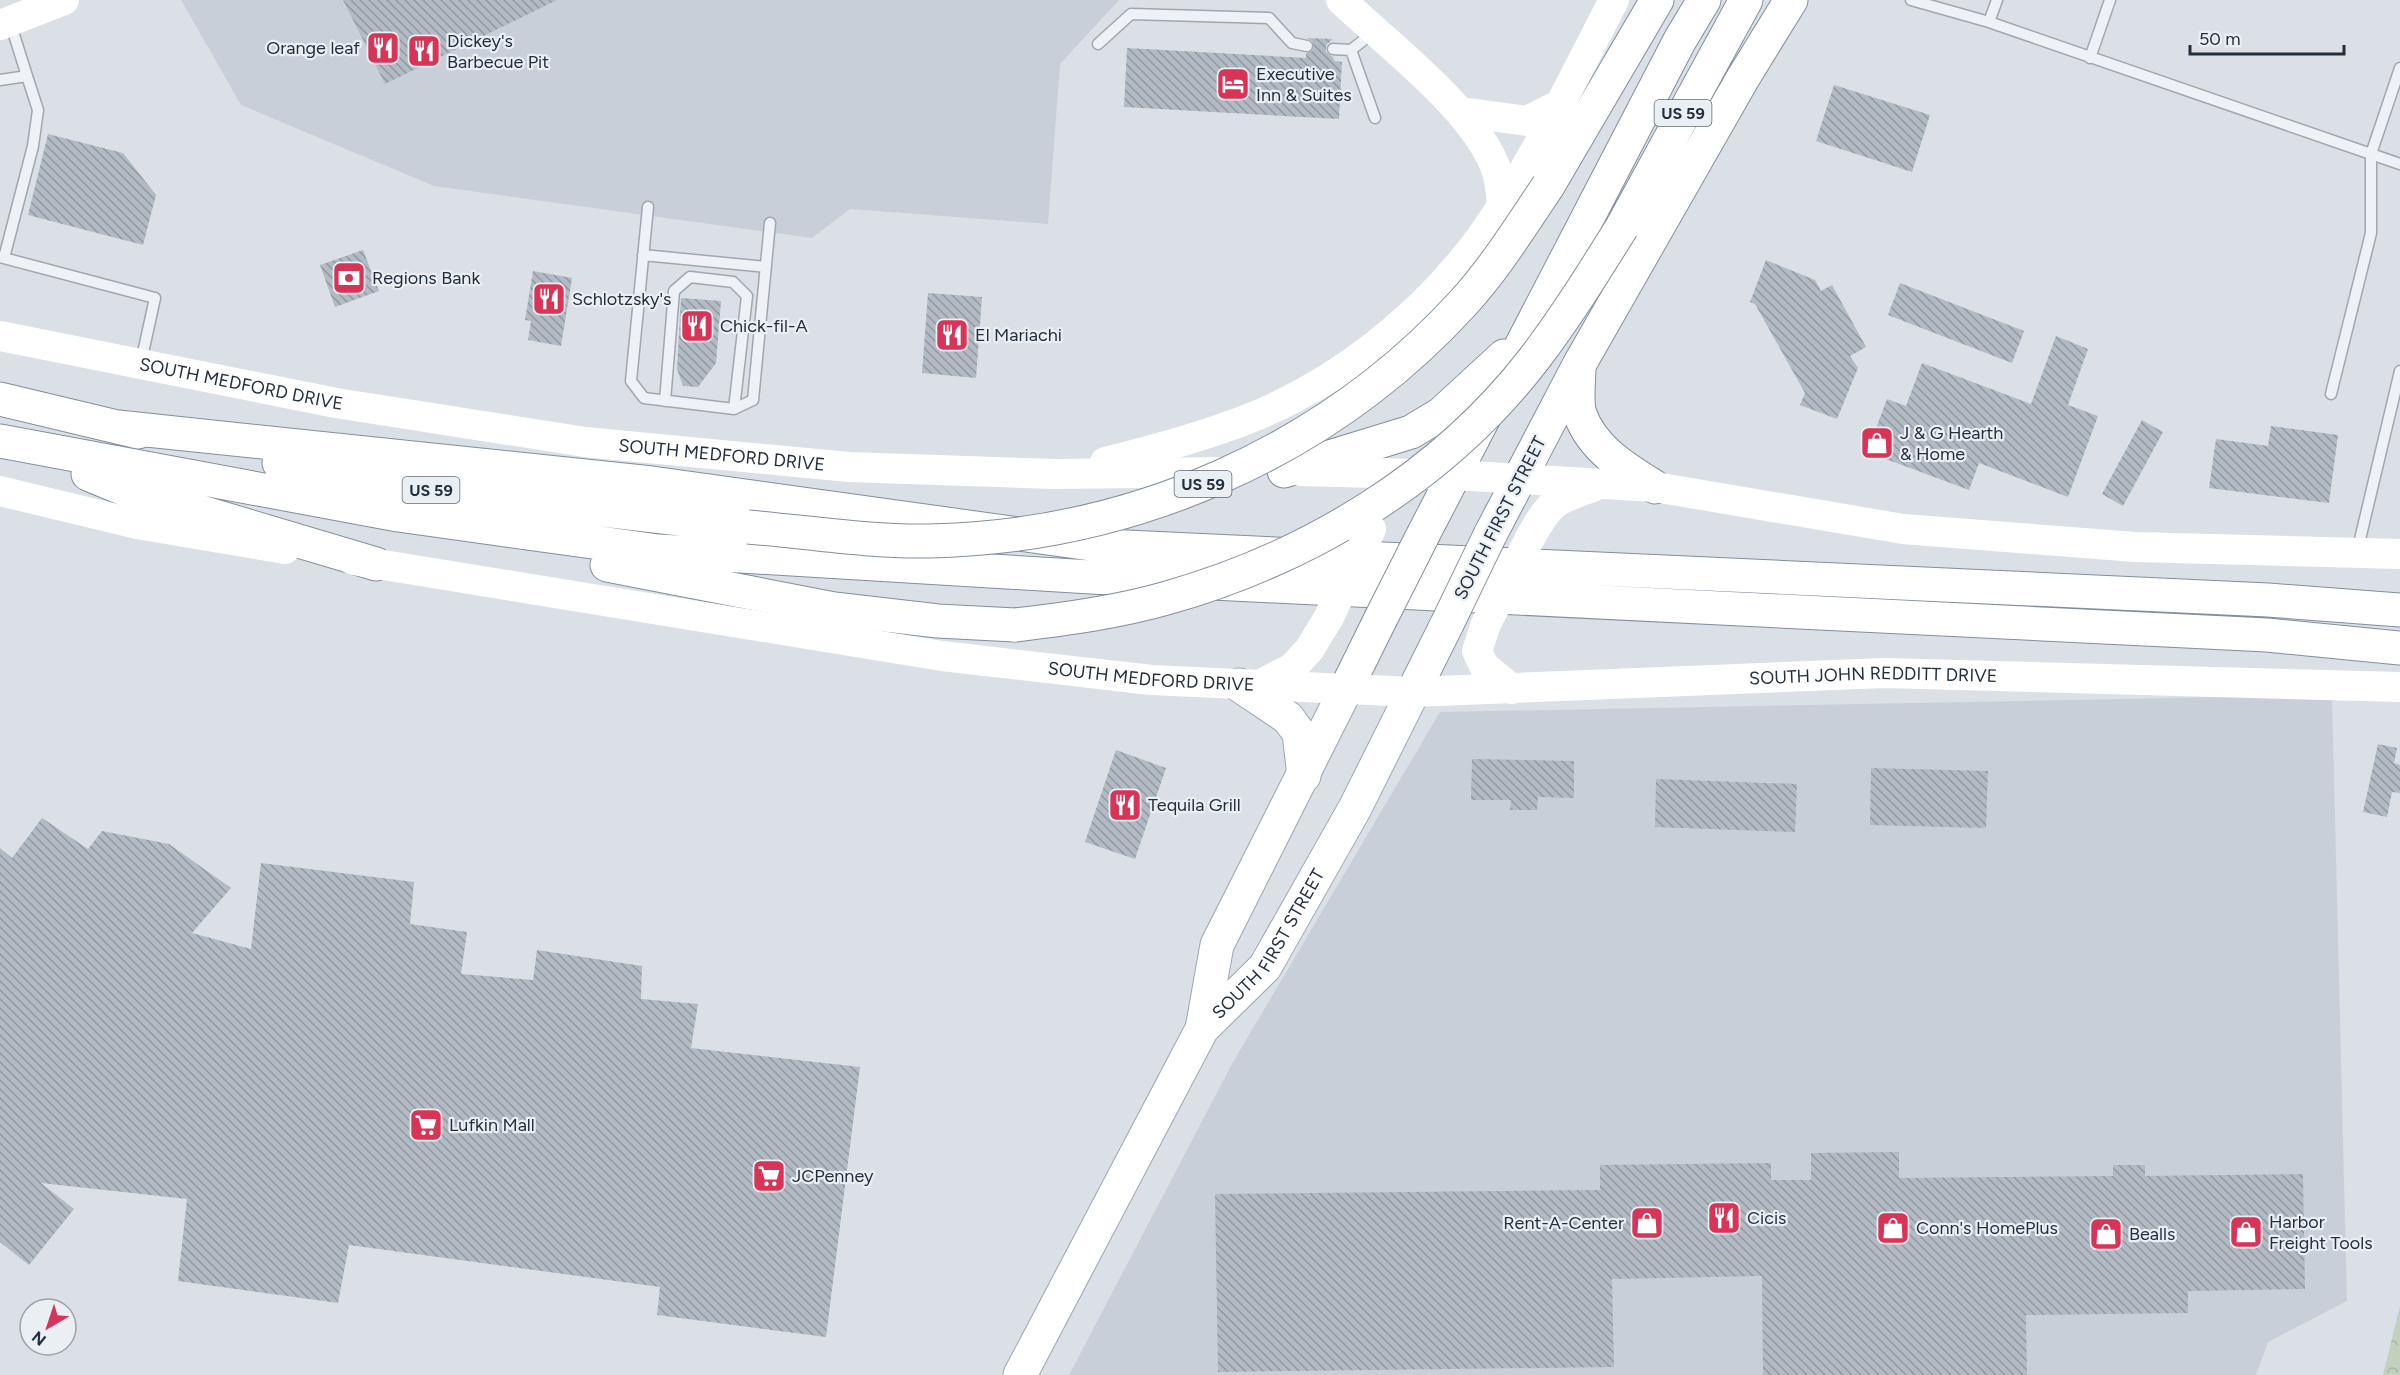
<svg xmlns="http://www.w3.org/2000/svg" width="2400" height="1375" viewBox="0 0 2400 1375" font-family="Figtree,sans-serif">
  <style>
    .built { fill: #c9cfd9 }
    .forest { fill: url(#forest-crowns) }
    .building { fill: url(#building-back-hatch) }
    .lines { fill: none; stroke-linecap: round; stroke-linejoin: round }
    .lane-casing { stroke: #a0a7b1; stroke-width: 13 }
    .primary-casing { stroke: #99a5b3; stroke-width: 35 }
    .highway-casing { stroke: #818e9e; stroke-width: 35 }
    .lane { stroke: #eef1f5; stroke-width: 10 }
    .secondary { stroke: #fff; stroke-width: 30 }
    .primary { stroke: #fff; stroke-width: 33 }
    .highway { stroke: #fff; stroke-width: 33 }
    .highway-bridge-casing { stroke: #818e9e; stroke-width: 35; stroke-linecap: butt }
    .secondary-bridge { stroke: #fff; stroke-width: 30 }
    .highway-bridge { stroke: #fff; stroke-width: 33 }
    .labels { text-anchor: middle; stroke-width: 4.5; stroke-linejoin: round; paint-order: stroke }
    .shield { fill: #eaeff4; stroke: #5f6975; stroke-width: 1.5 }
    .shield-label { font-size: 16px; font-weight: bold; fill: #242f3e }
    .poi-label { font-size: 18px; fill: #242f3e; stroke: #eaeff4; text-anchor: start }
    .street-label { font-size: 18px; fill: #242f3e; stroke: #eaeff4 }
  </style>
  <defs>
    <pattern id="forest-crowns" width="20" height="18" patternUnits="userSpaceOnUse" patternTransform="scale(1.5)"><rect width="20" height="18" fill="#c2d1bb"/><path d="M2 6a3 3 0 1 1 6 0M12 15a3 3 0 1 1 6 0" fill="none" stroke="#a7b4a2"/></pattern>
    <pattern id="building-back-hatch" width="6" height="6" patternUnits="userSpaceOnUse" patternTransform="scale(1.5)"><rect width="6" height="6" fill="#b2bac4"/><path d="M-1 5l2 2M0 0l6 6M5-1l2 2" fill="none" stroke="#9198a1"/></pattern>
  </defs>
  <rect width="100%" height="100%" fill="#dbe0e7"/>
  <path class="built" d="M181 0H1119L1060 64 1048 224 850 209 812 238 434 186 241 105Z
    M2332 695 2347 1301 2268 1342 2256 1375H1069L1233 1062 1440 712Z"/>
  <path class="forest" d="M2400 1306V1375H2383Z"/>
  <path class="building" d="M343 0H557L385 84Z
    M1307 38 1333 39 1326 45V52L1333 57 1334 61 1342 62 1339 119 1124 107 1127 48 1306 58V53L1312 51 1314 47 1312 41Z
    M1834 85 1930 115 1912 172 1816 141Z
    M48 134 123 153 156 195 143 245 28 215Z
    M363 250 379 291 335 307 320 265Z
    M1766 260 1815 280 1821 291 1832 285 1866 347 1850 356 1858 368 1837 419 1800 405 1805 393 1755 304 1750 302Z
    M533 271 572 278 561 346 528 340 531 321 525 320Z
    M1900 283 2024 331 2012 363 1888 315Z
    M928 293 982 297 976 378 922 373Z
    M681 298 721 301 716 363 698 387 683 386 677 369Z
    M2056 336 2088 349 2068 405 2098 416 2068 497 1979 463 1969 490 1867 452 1887 399 1906 406 1922 363 2031 404Z
    M2142 420 2163 432 2123 506 2102 494Z
    M2271 426 2338 435 2329 503 2209 488 2216 439 2268 446Z
    M2378 744 2397 748 2394 763 2400 765V793L2392 792 2387 817 2363 812Z
    M1116 750 1166 768 1135 859 1085 842Z
    M1472 759 1574 761V798L1538 797 1537 810H1510L1511 800H1471Z
    M1871 768 1988 771 1986 828 1870 825Z
    M1656 779 1797 784 1795 832 1655 827Z
    M42 818 88 849 102 831 169 844 231 888 192 933 251 949 261 863 414 882 410 924 467 932 461 974 533 980 537 950 642 966 641 999 698 1004 691 1048 860 1067 826 1337 657 1315 660 1287 349 1245 338 1303 178 1281 187 1199 41 1183 74 1209 29 1265 0 1242V848L12 858Z
    M1899 1152V1178L2113 1176V1165H2145V1176L2303 1174 2305 1289 2188 1291V1313L2026 1315 2027 1375H1763L1762 1276 1612 1279 1614 1367 1218 1372 1215 1194 1600 1190V1165L1771 1163V1180H1811V1153Z"/>
  <g class="lines">
    <defs>
      <path id="lane" d="M1911 0 1989 22 1997 0
        M1989 22 2371 154V233L2331 394
        M1374 32 1351 50 1375 118
        M1098 44 1131 14 1269 18 1292 43 1307 46
        M1333 49 1351 50
        M2090 58 2110 0
        M2400 68 2371 154 2400 164
        M0 80 27 76 10 22
        M648 207 631 381 644 398 734 409 747 296 733 282 690 277 674 291 665 401
        M643 255 766 267
        M0 257 155 298 141 362
        M4 258 33 146 38 110 27 76
        M734 409 753 400 770 223
        M2357 552 2400 371"/>
      <g id="primary">
        <path d="M1239 685 1288 718 1299 733 1304 776"/>
        <path d="M1202 1029 1217 945 1346 689"/>
        <path id="s3" d="M1020 1375 1202 1029 1265 967 1355 808 1413 692"/>
      </g>
      <path id="highway" d="M1548 186 1657 0
        M1622 227 1746 0
        M1579 367C1579 381 1576 401 1580 414 1592 449 1626 469 1655 487
        M0 399 138 432
        M118 427 652 483 1105 546 2268 600 2400 610
        M0 441 398 515 658 551 1091 577 2267 635 2400 648
        M279 463 431 490 748 527
        M1284 471 1411 432 1441 414 1504 356
        M88 474 124 489 376 564
        M1424 533 1680 40 1704 0
        M1490 535 1579 365 1743 78 1791 0
        M607 565 834 609 938 621 1015 625
        M1346 689 1380 620
        M1413 692 1447 624"/>
    </defs>
    <use href="#lane" class="lane-casing"/>
    <use href="#primary" class="primary-casing"/>
    <use href="#highway" class="highway-casing"/>
    <use href="#lane" class="lane"/>
    <g class="secondary">
      <path d="M1341 0C1388 45 1478 112 1497 172 1500 182 1501 194 1502 204"/>
      <path d="M0 25 64 0"/>
      <path d="M1461 112 1527 121 1559 105"/>
      <path id="s1" d="M0 336 336 403 585 442 849 467 1055 474 1225 472"/>
      <path d="M1105 462C1154 450 1202 437 1248 419 1339 383 1424 315 1481 237 1534 163 1572 80 1614 0"/>
      <path d="M1300 471 1453 475 1655 487 1903 529 2135 547 2400 554"/>
      <path d="M0 491 137 524 285 549"/>
      <path d="M1530 538C1550 502 1554 500 1593 487"/>
      <path id="s2" d="M353 560 942 656 1151 680 1413 692 1884 673 2400 687"/>
      <path d="M1486 624 1477 651 1484 666 1512 689"/>
      <path d="M1257 686 1292 668 1309 650 1329 617"/>
    </g>
    <use href="#primary" class="primary"/>
    <use href="#highway" class="highway"/>
    <defs>
      <path id="highway-bridge" d="M748 527C807 532 869 542 929 541 1131 537 1326 453 1463 303 1495 268 1521 226 1548 186
        M1380 620 1424 533
        M1447 624 1490 535
        M1015 625C1066 619 1118 612 1167 598 1309 558 1443 477 1534 359 1566 317 1594 272 1622 227"/>
    </defs>
    <use href="#highway-bridge" class="highway-bridge-casing"/>
    <path class="secondary-bridge" d="M1329 617 1371 529
      M1486 624 1530 538"/>
    <use href="#highway-bridge" class="highway-bridge"/>
  </g>
  <defs>
    <symbol id="restaurant-square" viewBox="-11 -11 22 22"><rect x="-9" y="-9" width="18" height="18" rx="4" fill="#d73457" stroke="#eaeff4"/><path d="M-5-6h1v4h1v-4h1v4h1v-4h1v5L-1.5 .5V6h-2V.5L-5-1ZM5-6V6H3V1.5H1.5Q1.5-4 5-6Z" fill="#fff"/></symbol>
    <symbol id="hotel-square" viewBox="-11 -11 22 22"><rect x="-9" y="-9" width="18" height="18" rx="4" fill="#d73457" stroke="#eaeff4"/><path d="M-6-4.5h1.5V1H6V5H4.5V3h-9V5H-6ZM-4 0a1.8 1.8 0 1 1 3.6 0ZM.5 0V-2.5h3Q6-2.5 6 0Z" fill="#fff"/></symbol>
    <symbol id="bank-square" viewBox="-11 -11 22 22"><rect x="-9" y="-9" width="18" height="18" rx="4" fill="#d73457" stroke="#eaeff4"/><path d="M-6-4H6V4H-6ZM0-2.3a2.3 2.3 0 1 0 0 4.6a2.3 2.3 0 1 0 0-4.6Z" fill="#fff"/></symbol>
    <symbol id="shop-square" viewBox="-11 -11 22 22"><rect x="-9" y="-9" width="18" height="18" rx="4" fill="#d73457" stroke="#eaeff4"/><path d="M-5-2.5h2.3a2.7 3.5 0 0 1 5.4 0H5L5.5 6h-11ZM-1.5-2.5h3a1.5 2.3 0 0 0-3 0Z" fill="#fff"/></symbol>
    <symbol id="supermarket-square" viewBox="-11 -11 22 22"><rect x="-9" y="-9" width="18" height="18" rx="4" fill="#d73457" stroke="#eaeff4"/><path d="M-6-5.5h2.5l.6 2H6L4.5 2H-2.5L-4.4-4H-6ZM-1.5 3.2a1.3 1.3 0 1 0 .1 0ZM3 3.2a1.3 1.3 0 1 0 .1 0Z" fill="#fff"/></symbol>
  </defs>
  <g fill-rule="evenodd">
    <use href="#restaurant-square" x="364" y="29" width="38" height="38"/>
    <use href="#restaurant-square" x="405" y="32" width="38" height="38"/>
    <use href="#hotel-square" x="1214" y="65" width="38" height="38"/>
    <use href="#bank-square" x="330" y="259" width="38" height="38"/>
    <use href="#restaurant-square" x="530" y="280" width="38" height="38"/>
    <use href="#restaurant-square" x="678" y="307" width="38" height="38"/>
    <use href="#restaurant-square" x="933" y="316" width="38" height="38"/>
    <use href="#shop-square" x="1858" y="424" width="38" height="38"/>
    <use href="#restaurant-square" x="1106" y="786" width="38" height="38"/>
    <use href="#supermarket-square" x="407" y="1106" width="38" height="38"/>
    <use href="#supermarket-square" x="750" y="1157" width="38" height="38"/>
    <use href="#restaurant-square" x="1705" y="1199" width="38" height="38"/>
    <use href="#shop-square" x="1628" y="1204" width="38" height="38"/>
    <use href="#shop-square" x="1874" y="1209" width="38" height="38"/>
    <use href="#shop-square" x="2227" y="1213" width="38" height="38"/>
    <use href="#shop-square" x="2087" y="1215" width="38" height="38"/>
  </g>
  <g class="labels">
    <g class="shield">
      <rect x="1654.5" y="100" width="57" height="26" rx="4.5"/>
      <rect x="1174.5" y="471" width="57" height="26" rx="4.5"/>
      <rect x="402.5" y="477" width="57" height="26" rx="4.5"/>
    </g>
    <g class="shield-label">
      <text x="1683" y="119">US 59</text>
      <text x="1203" y="490">US 59</text>
      <text x="431" y="496">US 59</text>
    </g>
    <g class="poi-label">
      <text x="447" y="47">Dickey's<tspan x="447" dy="21">Barbecue Pit</tspan></text>
      <text x="360" y="54" text-anchor="end">Orange leaf</text>
      <text x="1256" y="80">Executive<tspan x="1256" dy="21">Inn &amp; Suites</tspan></text>
      <text x="372" y="284">Regions Bank</text>
      <text x="572" y="305">Schlotzsky's</text>
      <text x="720" y="332">Chick-fil-A</text>
      <text x="975" y="341">El Mariachi</text>
      <text x="1900" y="439">J &amp; G Hearth<tspan x="1900" dy="21">&amp; Home</tspan></text>
      <text x="1148" y="811">Tequila Grill</text>
      <text x="449" y="1131">Lufkin Mall</text>
      <text x="792" y="1182">JCPenney</text>
      <text x="1747" y="1224">Cicis</text>
      <text x="2269" y="1228">Harbor<tspan x="2269" dy="21">Freight Tools</tspan></text>
      <text x="1624" y="1229" text-anchor="end">Rent-A-Center</text>
      <text x="1916" y="1234">Conn's HomePlus</text>
      <text x="2129" y="1240">Bealls</text>
    </g>
    <g class="street-label">
      <text dy="6" stroke="none"><textPath href="#s1" startOffset="246">SOUTH MEDFORD DRIVE</textPath></text>
      <text dy="6" stroke="none"><textPath href="#s1" startOffset="732">SOUTH MEDFORD DRIVE</textPath></text>
      <text transform="translate(1500 518) rotate(-63)" y="6">SOUTH FIRST STREET</text>
      <text dy="6" stroke="none"><textPath href="#s2" startOffset="807">SOUTH MEDFORD DRIVE</textPath></text>
      <text dy="6" stroke="none"><textPath href="#s2" startOffset="1530">SOUTH JOHN REDDITT DRIVE</textPath></text>
      <text dy="6" stroke="none"><textPath href="#s3" startOffset="500">SOUTH FIRST STREET</textPath></text>
    </g>
  </g>
  <g transform="translate(48 1327) rotate(219)"><circle r="28" fill="#eaeff4" stroke="#9ba2ab" stroke-width="1.5"/>
  <path d="M0-4.5L10 22L0 15L-10 22Z" fill="#d73457"/>
  <text y="-9" font-size="16" font-weight="bold" text-anchor="middle" fill="#242f3e">N</text>
  </g>
  <path d="M2190 45v9h154v-9" fill="none" stroke="#242f3e" stroke-width="3"/>
  <text x="2199" y="45" font-size="18" fill="#242f3e" stroke="#eaeff4" stroke-width="4.5" paint-order="stroke">50 m</text>
</svg>
